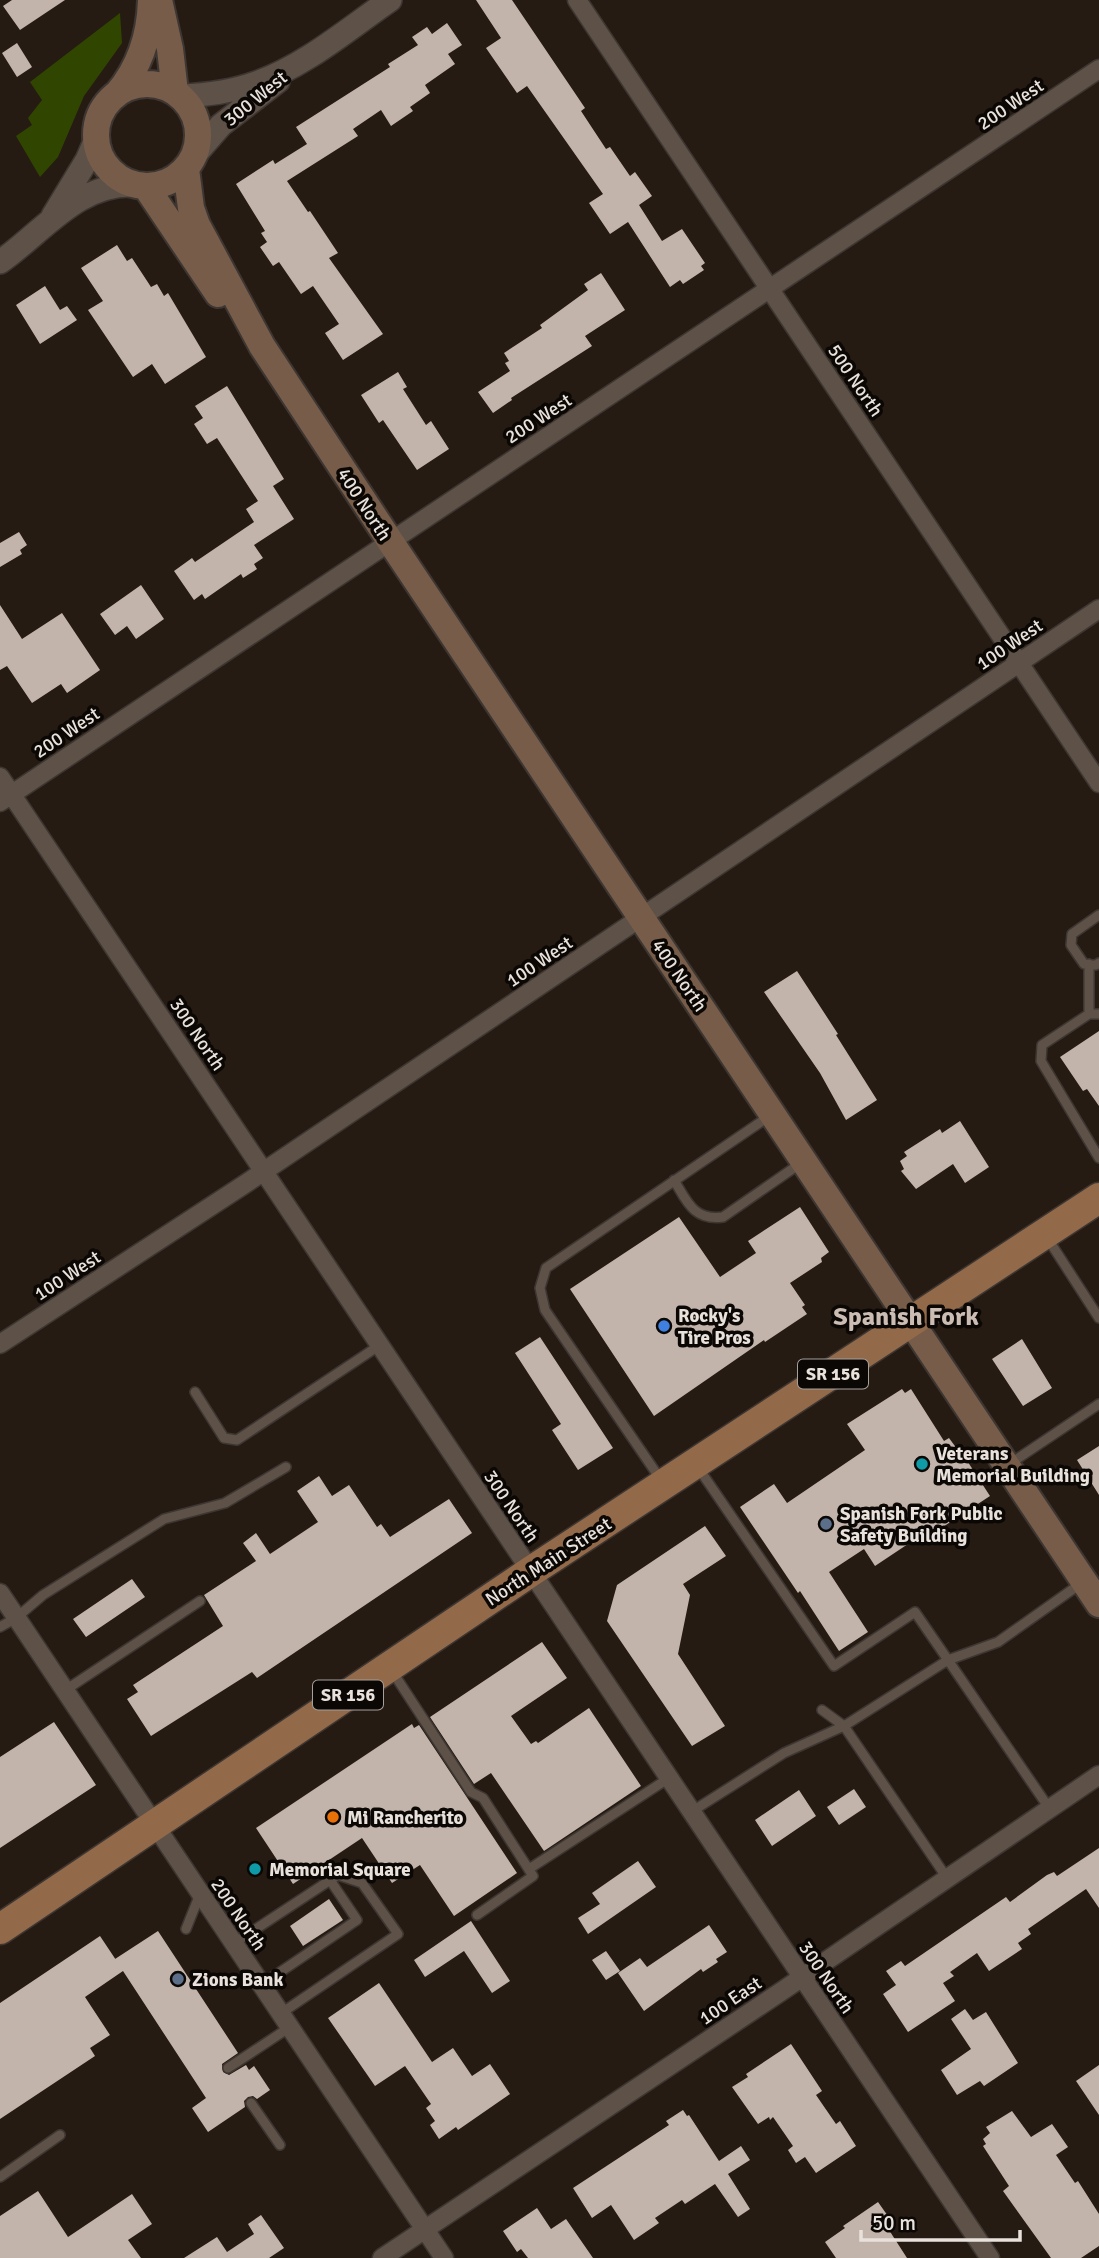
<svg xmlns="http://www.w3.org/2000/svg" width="1099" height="2258" viewBox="0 0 1099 2258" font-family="Signika,sans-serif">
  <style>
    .green { fill: #304600 }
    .building { fill: #c2b4aa }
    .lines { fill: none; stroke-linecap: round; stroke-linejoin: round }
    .service-casing { stroke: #3e3632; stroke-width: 12 }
    .minor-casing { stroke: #3e3632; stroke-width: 21 }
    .tertiary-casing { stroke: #3e3632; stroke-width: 26 }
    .secondary-casing { stroke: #3e3632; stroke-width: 30 }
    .primary-casing { stroke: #3e3632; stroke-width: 33 }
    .service { stroke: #5d5148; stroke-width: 9 }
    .minor { stroke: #5d5148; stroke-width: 18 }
    .tertiary { stroke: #5d5148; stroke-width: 23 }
    .secondary { stroke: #775d49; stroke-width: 26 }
    .primary { stroke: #926949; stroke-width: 30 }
    .shop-dot { fill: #3f7fe0; stroke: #0b0704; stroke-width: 2.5 }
    .culture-dot { fill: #0f9aa8; stroke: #0b0704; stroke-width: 2.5 }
    .service-dot { fill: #5c6f8a; stroke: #0b0704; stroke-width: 2.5 }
    .food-dot { fill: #e8710a; stroke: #0b0704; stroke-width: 2.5 }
    .labels { text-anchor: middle; stroke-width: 7; stroke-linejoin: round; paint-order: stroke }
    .shield { fill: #0b0704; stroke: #a6a09b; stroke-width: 2 }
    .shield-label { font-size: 18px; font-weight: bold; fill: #e9e2dc }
    .street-label { font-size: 19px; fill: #e9e2dc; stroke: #0b0704 }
    .poi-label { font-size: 19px; font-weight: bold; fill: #e9e2dc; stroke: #0b0704; text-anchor: start }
    .district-label { font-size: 26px; font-weight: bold; fill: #cbbdb3; stroke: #0b0704 }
  </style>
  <rect width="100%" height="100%" fill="#251b13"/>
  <path class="green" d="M120 13 122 43 84 96 58 157 40 177 16 136 32 125 28 118 42 100 30 82Z"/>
  <path class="building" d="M12 0H65L20 30 3 6Z
    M476 0H512L585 108 581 111 606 149 610 147 630 176 635 172 652 196 639 205 662 241 682 229 705 263 701 266 704 270 683 284 680 280 670 287 628 222 610 234 589 203 603 194 527 86 517 93 486 48 501 38Z
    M447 23 462 45 448 54 455 64 425 85 430 93 410 107 413 111 391 126 381 110 353 129 358 136 287 181 308 212 310 211 338 253 329 258 383 334 343 360 325 333 339 324 313 286 301 294 279 262 273 266 260 247 267 242 261 233 265 231 236 184 273 160 275 164 307 144 296 127 390 67 388 64 418 45 412 37 427 27 432 34Z
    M17 43 32 67 17 77 2 53Z
    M117 245 127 261 132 258 151 287 157 284 164 296 168 293 206 357 165 384 152 364 133 377 88 310 103 301 81 268Z
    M601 273 625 310 585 336 592 346 511 398 512 400 493 413 478 392 510 371 505 363 509 361 504 353 542 328 540 325 588 290 584 284Z
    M45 286 60 310 67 306 77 320 40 344 16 305Z
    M398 372 407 387 403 389 426 425 431 421 449 449 417 470 383 420 379 423 361 395Z
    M227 386 284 479 273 486 294 519 254 545 263 558 254 564 257 569 243 578 241 574 205 599 202 594 194 600 174 571 192 558 195 562 254 522 246 509 258 501 217 438 207 444 194 424 203 418 195 406Z
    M19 532 27 545 20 550 22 554 0 567V543Z
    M141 585 164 619 136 639 127 626 115 635 100 614Z
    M0 605 22 639 62 613 100 670 67 693 61 684 32 703 7 666 0 670Z
    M797 971 838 1034 836 1035 877 1100 846 1120 820 1073 764 992Z
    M1099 1031V1106L1087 1089 1083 1091 1060 1057Z
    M960 1121 989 1167 965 1183 953 1164 916 1189 901 1171 904 1169 900 1161 907 1156 904 1152 940 1129 942 1133Z
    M800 1207 829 1252 821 1258 822 1262 790 1283 805 1305 802 1307 807 1314 765 1342 764 1340 654 1416 570 1289 679 1217 720 1277 756 1253 748 1241Z
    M540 1337 613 1448 578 1470 552 1430 561 1424 515 1353Z
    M1022 1339 1052 1388 1023 1406 992 1359Z
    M902 1389 905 1393 911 1389 944 1441 949 1438 963 1457 964 1456 990 1496 923 1540 920 1536 875 1566 864 1549 829 1572 868 1632 839 1651 800 1591 798 1593 740 1507 774 1484 787 1503 865 1450 847 1424Z
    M1099 1446V1495L1077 1460Z
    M319 1476 332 1496 349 1485 377 1527 381 1524 390 1537 449 1499 472 1533 257 1678 252 1672 151 1736 127 1699 138 1692 133 1685 223 1626 204 1595 256 1561 243 1543 256 1533 270 1554 318 1522 297 1491Z
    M705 1526 726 1556 683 1584 690 1595 678 1654 725 1726 692 1746 607 1621 617 1585Z
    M132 1579 145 1597 86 1637 73 1619Z
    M542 1642 567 1678 511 1716 531 1744 536 1741 538 1743 589 1708 641 1786 544 1851 491 1773 474 1784 430 1717Z
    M54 1722 96 1785 0 1848V1757Z
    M412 1724 414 1728 419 1725 517 1873 454 1916 420 1865 392 1883 362 1838 293 1884 256 1828Z
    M854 1789 866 1807 839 1825 827 1807Z
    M799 1790 816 1816 772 1846 755 1820Z
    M1099 1848V1908L1086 1889 1028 1929 1031 1934 1018 1943 1022 1949 989 1971 977 1953 950 1972 954 1976 943 1983 955 2001 908 2032 883 1994 896 1985 886 1971 901 1961 905 1966 1006 1897 1010 1902 1047 1875 1054 1872 1057 1876Z
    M638 1861 656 1887 588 1934 578 1918 600 1904 592 1893Z
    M329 1899 343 1920 303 1946 290 1926Z
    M471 1921 510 1981 492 1993 464 1951 425 1977 414 1960Z
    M709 1925 727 1952 716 1959 718 1962 703 1972 701 1969 644 2011 618 1973 640 1958 647 1967Z
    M158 1931 238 2053 222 2064 223 2072 229 2075 246 2065 249 2070 254 2066 270 2090 257 2099 253 2096 248 2097 244 2101 245 2107 208 2132 192 2108 206 2098 123 1971 85 1997 110 2035 90 2048 95 2056 0 2119V2003L100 1936 118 1963 115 1959Z
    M606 1951 620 1971 606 1980 592 1960Z
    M379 1983 432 2062 453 2048 472 2076 490 2064 510 2094 458 2130 456 2127 439 2139 430 2125 435 2121 426 2108 431 2104 405 2066 375 2086 328 2018Z
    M965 2009 973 2020 986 2012 1018 2063 984 2086 980 2081 957 2095 941 2070 971 2049 951 2019Z
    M791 2044 822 2091 816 2095 836 2124 840 2121 856 2146 816 2173 805 2157 796 2163 788 2150 793 2146 773 2117 770 2120 769 2117 758 2124 732 2087 748 2077 746 2074Z
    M1099 2065V2115L1076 2081Z
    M683 2110 687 2116 689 2115 719 2161 741 2146 750 2160 728 2174 750 2209 738 2217 715 2184 685 2204 682 2200 655 2218 659 2223 634 2240 611 2205 592 2218 573 2188 669 2125 666 2121Z
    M1012 2111 1031 2137 1052 2124 1068 2147 1056 2155 1075 2183 1078 2181 1099 2214V2246L1081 2258H1051L1003 2191 1009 2186 983 2146 986 2144 983 2139 990 2133 986 2127Z
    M38 2191 68 2237 132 2194 152 2224 128 2240 141 2258H0V2216Z
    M878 2202 895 2226 889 2230 907 2258H836L825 2242 845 2228 843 2226Z
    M537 2208 551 2229 566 2219 593 2258H528L521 2249 517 2252 503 2231Z
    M261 2215 284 2248 269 2258H184L217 2237 227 2252 254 2234 248 2224Z"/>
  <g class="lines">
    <defs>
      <path id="service" d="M1099 915 1072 934 1071 945 1084 964 1096 965 1099 963
        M1089 1014V964
        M1099 1014H1089L1042 1045 1041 1061 1099 1158
        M674 1180C687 1202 694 1221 723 1217L801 1163
        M1048 1239 1099 1318
        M195 1392 224 1438 237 1440 380 1345
        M1008 1465 1099 1404
        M697 1466 834 1666 915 1612 948 1660 998 1642 1083 1582
        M661 1480 545 1310 540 1288 546 1268 771 1115
        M0 1627 16 1618 43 1595 164 1519 225 1503 286 1467
        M392 1671 471 1792 483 1798 533 1876 477 1915
        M64 1691 200 1601
        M691 1812 784 1753 844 1726 822 1710
        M529 1869 669 1778
        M947 1878 844 1726 948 1660 1049 1808
        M186 1929 200 1894
        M233 1944 338 1875 362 1883 398 1934 280 2014
        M261 1985 357 1920 330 1880
        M228 2068 290 2027
        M251 2103 280 2145
        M0 2177 60 2135"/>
      <path id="minor" d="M577 0 1099 783
        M0 777 990 2258
        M0 802 1099 69
        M0 1344 245 1184 1099 609
        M0 1593 444 2258
        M382 2258 782 1991 1099 1775"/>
      <path id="tertiary" d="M181 96C206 95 231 92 256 83 305 66 348 29 390 0
        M194 156 221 125 278 81
        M53 216 87 160 96 139
        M0 262C42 233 78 182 135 185"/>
      <path id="secondary" d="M159 0 170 49 175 92
        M96 135a51 51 0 1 1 102 0a51 51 0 1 1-102 0Z
        M117 94C140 67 150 35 151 0
        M186 169 191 208 197 225 262 346 390 541 1099 1604
        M146 187 218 294"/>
      <path id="primary" d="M0 1929 530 1572 1099 1198"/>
    </defs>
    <use href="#service" class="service-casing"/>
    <use href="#minor" class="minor-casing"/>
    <use href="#tertiary" class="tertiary-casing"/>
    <use href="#secondary" class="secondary-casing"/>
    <use href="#primary" class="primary-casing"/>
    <use href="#service" class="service"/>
    <use href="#minor" class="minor"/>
    <use href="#tertiary" class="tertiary"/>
    <use href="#secondary" class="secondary"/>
    <use href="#primary" class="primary"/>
  </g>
  <circle class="shop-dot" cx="664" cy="1326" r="7"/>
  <g class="culture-dot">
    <circle cx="922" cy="1464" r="7"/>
    <circle cx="255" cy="1869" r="7"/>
  </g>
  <g class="service-dot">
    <circle cx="826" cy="1524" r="7"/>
    <circle cx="178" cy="1979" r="7"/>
  </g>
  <circle class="food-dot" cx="333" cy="1817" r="7"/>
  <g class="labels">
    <g class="shield">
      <rect x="798" y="1359.5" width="70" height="29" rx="5"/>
      <rect x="313" y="1680.5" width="70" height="29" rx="5"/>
    </g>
    <g class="shield-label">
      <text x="833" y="1380">SR 156</text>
      <text x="348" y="1701">SR 156</text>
    </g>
    <g class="street-label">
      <text transform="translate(255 98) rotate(-39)" y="7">300 West</text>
      <text transform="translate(1010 104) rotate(-34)" y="7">200 West</text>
      <text transform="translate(856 380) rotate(56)" y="7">500 North</text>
      <text transform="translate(538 418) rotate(-33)" y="7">200 West</text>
      <text transform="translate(365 504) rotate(57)" y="7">400 North</text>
      <text transform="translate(1009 644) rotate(-34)" y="7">100 West</text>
      <text transform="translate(66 732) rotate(-34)" y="7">200 West</text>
      <text transform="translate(539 961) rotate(-34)" y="7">100 West</text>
      <text transform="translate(680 975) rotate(56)" y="7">400 North</text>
      <text transform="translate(198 1034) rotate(56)" y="7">300 North</text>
      <text transform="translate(67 1275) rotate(-33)" y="7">100 West</text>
      <text transform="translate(512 1506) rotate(56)" y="7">300 North</text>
      <text transform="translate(548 1561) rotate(-33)" y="7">North Main Street</text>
      <text transform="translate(239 1914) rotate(56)" y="7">200 North</text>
      <text transform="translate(827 1977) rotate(56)" y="7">300 North</text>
      <text transform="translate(730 2000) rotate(-34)" y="7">100 East</text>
    </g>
    <g class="poi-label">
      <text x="678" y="1322">Rocky's<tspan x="678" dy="22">Tire Pros</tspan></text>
      <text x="936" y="1460">Veterans<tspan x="936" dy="22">Memorial Building</tspan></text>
      <text x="840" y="1520">Spanish Fork Public<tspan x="840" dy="22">Safety Building</tspan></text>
      <text x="347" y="1824">Mi Rancherito</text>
      <text x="269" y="1876">Memorial Square</text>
      <text x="192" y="1986">Zions Bank</text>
    </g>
    <g class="district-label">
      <text x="906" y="1325">Spanish Fork</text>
    </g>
  </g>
  <path d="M861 2230v10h159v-10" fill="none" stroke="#e9e2dc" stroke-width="3.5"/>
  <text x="872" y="2230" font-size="21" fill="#e9e2dc" stroke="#0b0704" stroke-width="5" paint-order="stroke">50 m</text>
</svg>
